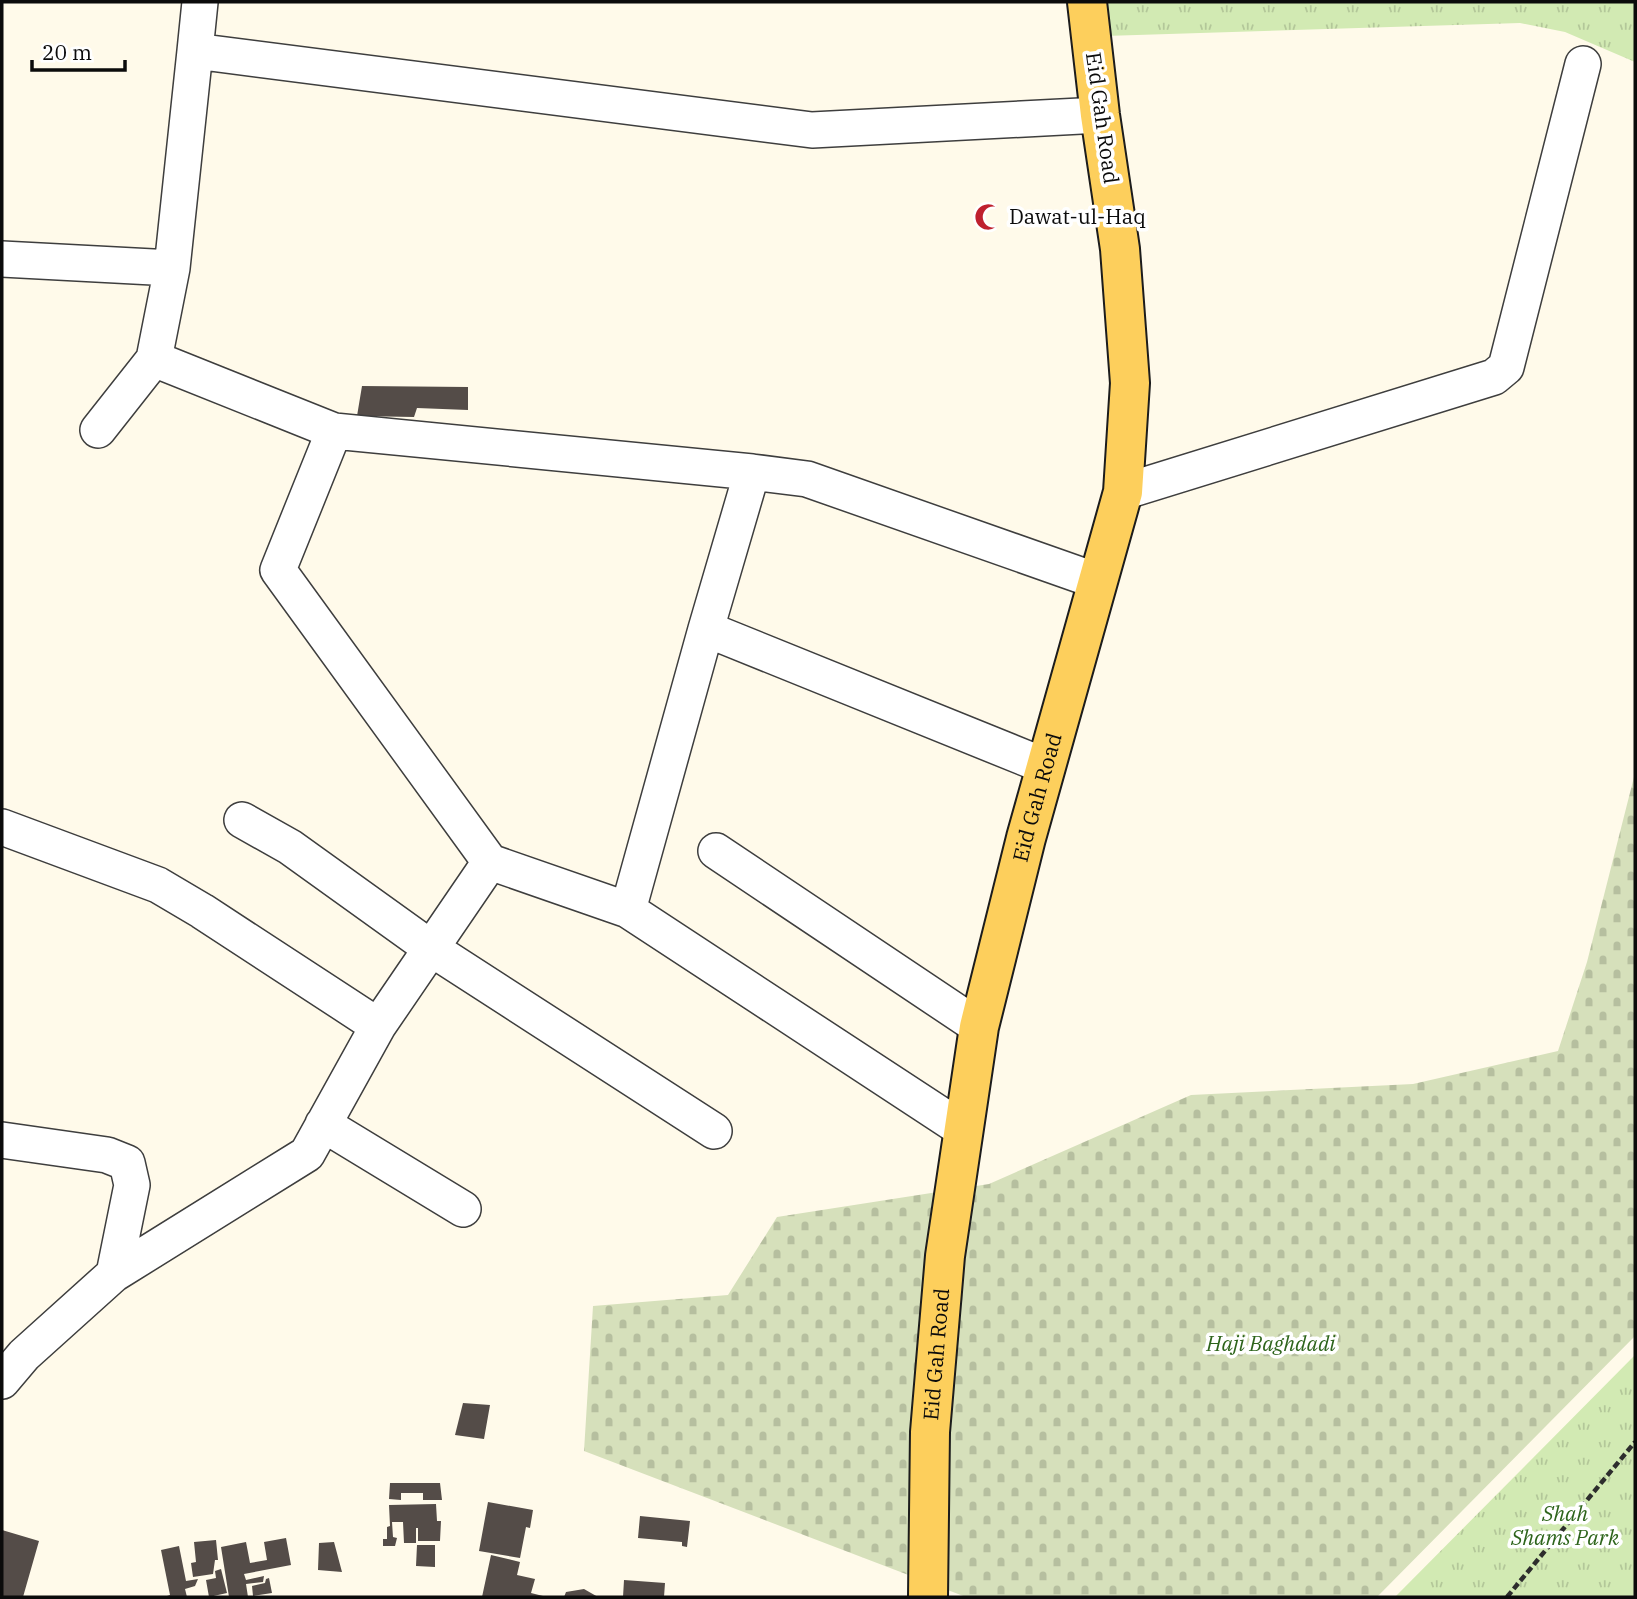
<svg xmlns="http://www.w3.org/2000/svg" width="1637" height="1599" viewBox="0 0 1637 1599" font-family="'IBM Plex Serif',serif">
  <style>
    .cemetery { fill: url(#cemetery-stones) }
    .park { fill: url(#park-tufts) }
    .building { fill: #544c48 }
    .lines { fill: none; stroke-linecap: round; stroke-linejoin: round }
    .minor-casing { stroke: #3e3e3e; stroke-width: 38 }
    .major-casing { stroke: #1c1c1c; stroke-width: 42 }
    .path { stroke: #2d2d2d; stroke-width: 4.5; stroke-dasharray: 7 3.5; stroke-linecap: butt }
    .minor { stroke: #fff; stroke-width: 35 }
    .major { stroke: #fdcf5c; stroke-width: 38 }
    .labels { text-anchor: middle; stroke-width: 7; stroke-linejoin: round; paint-order: stroke }
    .street-label { font-size: 21px; fill: #0b0b0b; stroke: #fff }
    .poi-label { font-size: 21px; fill: #0b0b0b; stroke: #fff; text-anchor: start }
    .park-label { font-size: 21px; font-style: italic; fill: #2d641b; stroke: #fff }
  </style>
  <defs>
    <pattern id="cemetery-stones" width="16" height="16" patternUnits="userSpaceOnUse" patternTransform="scale(1.75)"><rect width="16" height="16" fill="#d6e0bb"/><path d="M2 7V4a2 2 0 0 1 4 0v3zM10 15v-3a2 2 0 0 1 4 0v3z" fill="#b6bf9f"/></pattern>
    <pattern id="park-tufts" width="24" height="20" patternUnits="userSpaceOnUse" patternTransform="scale(1.75)"><rect width="24" height="20" fill="#d2eab3"/><path d="M3 7l-1-3M5 7V3M7 7l1-3M15 17l-1-3M17 17v-4M19 17l1-3" fill="none" stroke="#b3c799"/></pattern>
  </defs>
  <rect width="100%" height="100%" fill="#fffaea"/>
  <path class="cemetery" d="M1635 773V1336L1377 1597H966L584 1451 593 1306 728 1295 777 1217 989 1184 1191 1095 1413 1084 1558 1051 1587 962Z"/>
  <path class="park" d="M1100 2H1635V62L1565 32 1520 23 1105 36Z
    M1635 1355V1597H1395Z"/>
  <path class="building" d="M362 386 468 387V410L417 408 414 417 357 416Z
    M463 1403 490 1405 484 1439 455 1435Z
    M390 1483H440L442 1500H423V1493H401V1500L389 1499Z
    M488 1502 533 1510 530 1528 526 1527 520 1558 479 1551Z
    M436 1504 437 1521H441L440 1541H418V1528H416V1543H404L403 1522H392L393 1537 397 1538 395 1546H383V1539H387V1527L390 1526 389 1505Z
    M640 1516 690 1521 687 1547 682 1546V1542L638 1538Z
    M2 1530 39 1541 23 1597H2Z
    M286 1538 291 1565 244 1574 246 1580 264 1576 263 1582 246 1584 248 1597H229L221 1547 246 1542 250 1563 267 1560 264 1542Z
    M216 1540 218 1560H215L213 1574 193 1577 191 1563 196 1562 194 1542Z
    M334 1542 342 1572 318 1570 319 1543Z
    M417 1545H435V1567L416 1566Z
    M179 1546 186 1581 198 1579 195 1586 185 1589 187 1597H164L170 1595 161 1550Z
    M491 1555 520 1562 517 1575 535 1579 531 1593 547 1597H482Z
    M221 1569 227 1593 209 1597 206 1580 216 1578 215 1571Z
    M269 1578 272 1593 253 1596 252 1586 265 1583 266 1579Z
    M624 1580 665 1583 664 1597H623Z
    M584 1589 598 1597H564L566 1592Z"/>
  <g class="lines">
    <defs>
      <path id="minor" d="M195 51 200 2
        M2 259 172 268 154 359 98 430
        M172 268 195 51 812 130 1100 115
        M334 431 752 472 706 629 1045 766
        M752 472 807 479 1097 581
        M1123 492 1494 377 1506 367 1583 64
        M242 820 290 847 432 949 714 1131
        M2 827 158 885 202 911 378 1026
        M716 851 979 1027
        M490 862 628 910 962 1129
        M628 910 706 629
        M323 1124 463 1209
        M2 1140 107 1155 127 1163 132 1185 114 1274
        M2 1381 24 1355 114 1274 307 1154 378 1026 490 862 278 570 334 431 154 359"/>
      <g id="major">
        <path id="s1" d="M928 1597 930 1432 945 1256 979 1027 1026 838 1123 492 1130 383 1120 249 1100 115 1087 2"/>
      </g>
    </defs>
    <use href="#minor" class="minor-casing"/>
    <use href="#major" class="major-casing"/>
    <path class="path" d="M1507 1597 1635 1442"/>
    <use href="#minor" class="minor"/>
    <use href="#major" class="major"/>
  </g>
  <defs>
    <symbol id="mosque-bare" viewBox="-9 -9 18 18"><path d="M3.5-4.9A6 6 0 1 0 3.5 4.9A5 5 0 1 1 3.5-4.9Z" fill="#bf202e" stroke="#fff" stroke-width="2.5" paint-order="stroke"/></symbol>
  </defs>
  <g fill-rule="evenodd">
    <use href="#mosque-bare" x="969" y="198" width="38" height="38"/>
  </g>
  <g class="labels">
    <g class="street-label">
      <text transform="translate(1102 118) rotate(82)" y="7">Eid Gah Road</text>
      <text dy="7" stroke="none"><textPath href="#s1" startOffset="810">Eid Gah Road</textPath></text>
      <text dy="7" stroke="none"><textPath href="#s1" startOffset="243">Eid Gah Road</textPath></text>
    </g>
    <g class="poi-label">
      <text x="1009" y="224">Dawat-ul-Haq</text>
    </g>
    <g class="park-label">
      <text x="1271" y="1351">Haji Baghdadi</text>
      <text x="1565" y="1521">Shah<tspan x="1565" dy="24">Shams Park</tspan></text>
    </g>
  </g>
  <rect width="1637" height="1599" fill="none" stroke="#0b0b0b" stroke-width="7"/>
  <path d="M32 60v10h93v-10" fill="none" stroke="#0b0b0b" stroke-width="3.5"/>
  <text x="42" y="60" font-size="21" fill="#0b0b0b" stroke="#ffffff" stroke-width="5" paint-order="stroke">20 m</text>
</svg>
